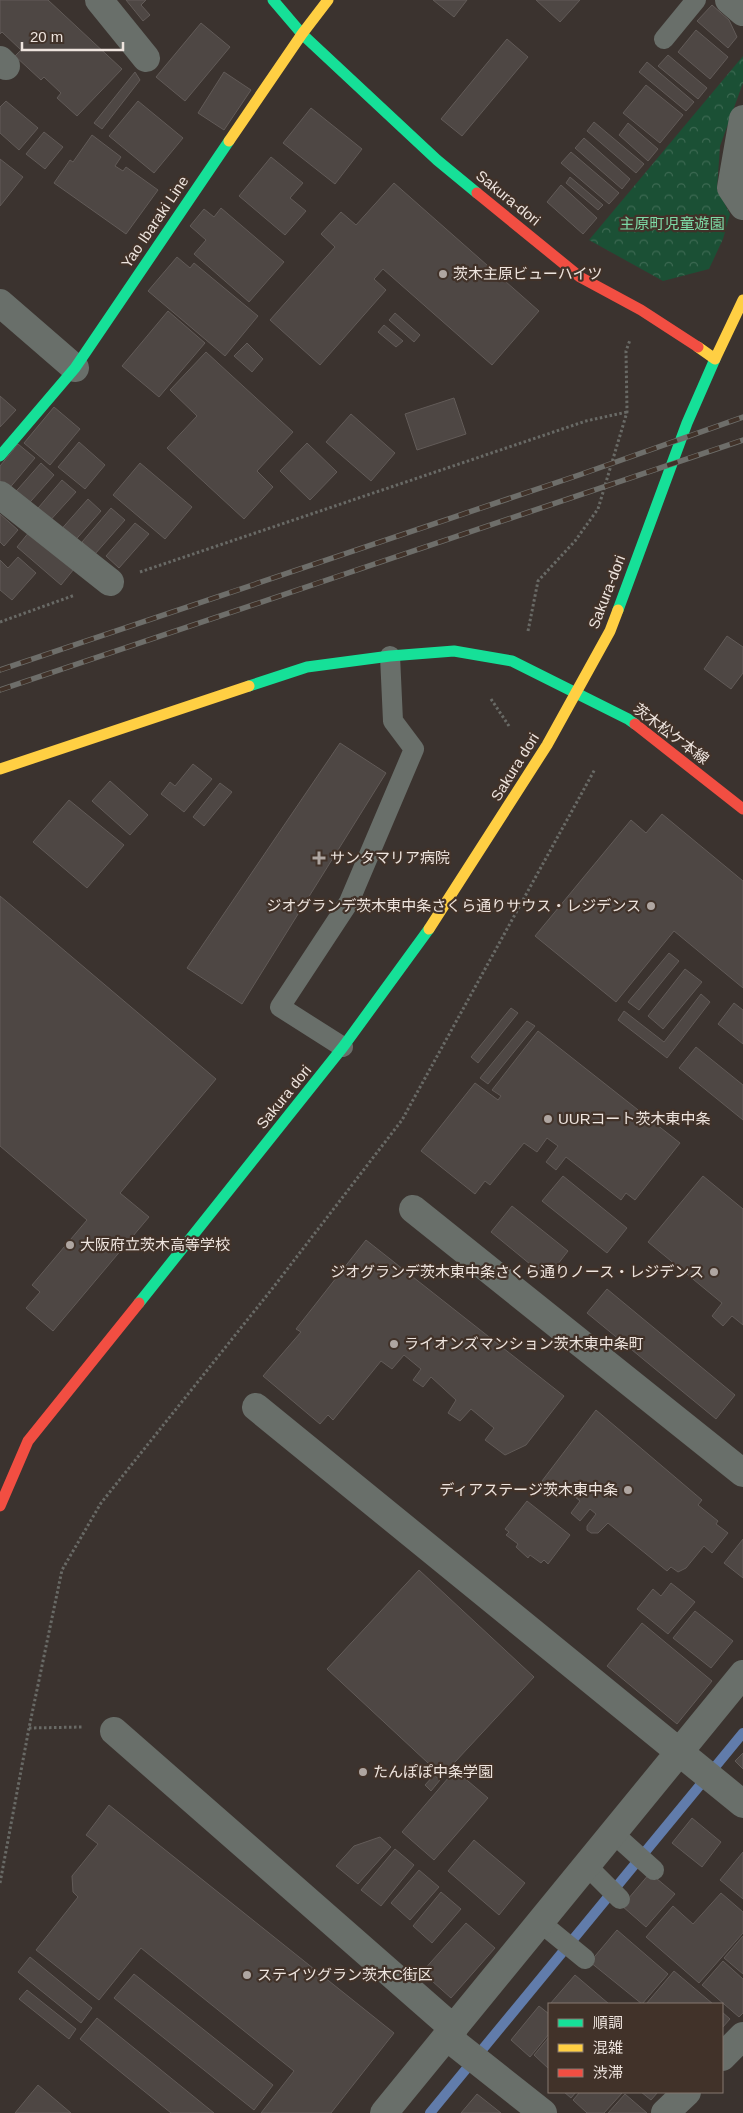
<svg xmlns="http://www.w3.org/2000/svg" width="743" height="2113" viewBox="0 0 743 2113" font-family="Helvetica,'Noto Sans JP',sans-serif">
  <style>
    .park { fill: url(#park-crowns) }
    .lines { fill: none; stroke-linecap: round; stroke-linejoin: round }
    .stream { stroke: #617cab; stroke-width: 10 }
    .building { fill: #4e4744; stroke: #625b58 }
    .path { stroke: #696a66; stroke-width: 3; stroke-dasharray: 2.5 2.5; stroke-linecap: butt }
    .lane { stroke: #696f6a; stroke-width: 20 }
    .street { stroke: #696f6a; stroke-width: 28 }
    .fast { stroke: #16e098; stroke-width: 11 }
    .slow { stroke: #ffcf43; stroke-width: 11 }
    .jam { stroke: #f24e42; stroke-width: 11 }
    .rail-casing { stroke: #6e6e6a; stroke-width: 5.5 }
    .rail { stroke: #413229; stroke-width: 4; stroke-dasharray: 11; stroke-linecap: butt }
    .poi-dot { fill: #afa6a1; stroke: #413229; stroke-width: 2 }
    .labels { text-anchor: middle; stroke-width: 4.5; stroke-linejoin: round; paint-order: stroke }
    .street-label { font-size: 15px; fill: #eee4de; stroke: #413229 }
    .park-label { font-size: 15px; fill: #7edba7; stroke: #413229 }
    .poi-label { font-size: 15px; fill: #eee4de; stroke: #413229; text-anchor: start }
  </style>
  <defs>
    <pattern id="park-crowns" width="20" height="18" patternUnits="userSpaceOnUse" patternTransform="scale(1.25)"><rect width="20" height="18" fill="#1b5035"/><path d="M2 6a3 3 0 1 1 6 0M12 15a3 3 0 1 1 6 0" fill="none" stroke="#3c6952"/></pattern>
  </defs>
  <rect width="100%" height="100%" fill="#3b332f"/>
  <path class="park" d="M743 56V83L720 146 717 189 730 214 723 239 709 269 663 281 589 240Z"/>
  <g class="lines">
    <path class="stream" d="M430 2113 743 1733"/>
  </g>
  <path class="building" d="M0 0H48L122 69 77 116 57 98 61 93 44 77 41 80 15 56 21 50 2 32 0 34Z
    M126 0H146L141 5 150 15 143 21Z
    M433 0H467L454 17Z
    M536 0H580L560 22Z
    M712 5 729 20 737 37 728 48 697 21Z
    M201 23 230 47 185 101 156 77Z
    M696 30 728 57 710 79 678 52Z
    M507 39 528 57 462 136 441 119Z
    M668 55 707 88 698 99 658 66Z
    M647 62 694 102 686 111 639 72Z
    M135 72 140 80 102 129 94 123Z
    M224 72 251 90 224 130 198 113Z
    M646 85 683 115 660 143 623 113Z
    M6 101 38 128 19 150 0 133V107Z
    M138 101 183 138 154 173 109 136Z
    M311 108 362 149 335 184 283 143Z
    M594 122 644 164 636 173 587 131Z
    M628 123 658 149 648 161 619 135Z
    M44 132 63 147 45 169 26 154Z
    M92 135 121 157 115 166 123 171 126 167 158 190 126 234 54 183 70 160 73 162Z
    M584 138 630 179 622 189 575 148Z
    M571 152 619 193 609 204 561 163Z
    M271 157 303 183 290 198 306 211 285 235 239 196Z
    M0 159 23 177 0 206Z
    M570 177 603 205 598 210 566 183Z
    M394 183 539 311 492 365 383 269 374 279 386 290 320 365 270 320 335 247 321 234 341 212 356 225Z
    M561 185 597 218 583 234 547 202Z
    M221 208 284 262 249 302 194 254 206 240 190 226 204 209 214 217Z
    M177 257 190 268 194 263 258 316 225 356 148 291Z
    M168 311 205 343 159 397 122 366Z
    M395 313 420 335 414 342 389 320Z
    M384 325 403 341 396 347 378 332Z
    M247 343 263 359 252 372 234 356Z
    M206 352 293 432 257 471 273 487 244 519 167 448 197 416 170 390Z
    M0 396 16 410 0 427Z
    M454 398 466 434 417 450 405 414Z
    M54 407 80 429 50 465 24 443Z
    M351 414 395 453 371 481 326 442Z
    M79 442 105 465 85 489 58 467Z
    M307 443 337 472 310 500 280 471Z
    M18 444 35 458 7 491 0 485V466Z
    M41 463 54 475 24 509 11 497Z
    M140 463 192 507 165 539 113 495Z
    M62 480 76 492 46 525 33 514Z
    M88 499 101 511 71 545 58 533Z
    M111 508 125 520 95 554 82 542Z
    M0 514 18 530 4 546 0 542Z
    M135 523 149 534 119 568 106 556Z
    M30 531 74 569 61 585 17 547Z
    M18 557 36 573 12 600 0 590V560L8 568Z
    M727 636 743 647V673L731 689 704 669Z
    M340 743 386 773 242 1004 187 968Z
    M193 764 212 779 184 812 161 794 170 782 175 786Z
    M110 781 148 815 130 835 92 801Z
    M220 783 232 792 204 826 193 817Z
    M69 800 124 845 87 888 33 842Z
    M662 814 743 881V988L674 931 616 1002 535 936 631 820 646 833Z
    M0 896 216 1079 120 1193 149 1217 53 1331 26 1308 40 1292 32 1285 87 1220 0 1146Z
    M669 953 679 961 639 1010 628 1002Z
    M685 969 702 982 663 1029 648 1016Z
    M701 994 710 1002 667 1058 618 1020 624 1011 664 1042Z
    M734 1003 743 1010V1044L718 1024Z
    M511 1008 518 1013 478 1063 471 1057Z
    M527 1021 535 1026 488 1084 480 1078Z
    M538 1031 680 1143 635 1200 626 1193 621 1200 566 1157 556 1170 546 1162 558 1146 547 1138 537 1152 524 1143 490 1185 485 1181 475 1194 421 1151 475 1083 498 1100 501 1096 492 1090Z
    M696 1047 743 1085V1120L679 1068Z
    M563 1176 627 1228 607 1253 542 1201Z
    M703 1176 743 1209V1325L732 1316 723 1326 712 1316 722 1303 648 1242Z
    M512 1206 568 1251 547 1278 491 1232Z
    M366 1240 564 1396 526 1445 505 1455 485 1440 494 1428 471 1409 460 1421 448 1413 456 1400 431 1377 423 1387 413 1380 421 1369 404 1355 392 1369 381 1361 333 1420 328 1415 320 1424 263 1376 301 1332 296 1329Z
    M607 1289 735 1395 716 1419 587 1313Z
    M596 1410 702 1500 698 1505 718 1521 716 1524 728 1533 712 1553 704 1546 686 1568 678 1572 671 1567 667 1571 608 1523 598 1533H591L587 1530V1526L596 1514 590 1509 580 1521 571 1513 580 1501 562 1486 556 1493 542 1481Z
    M527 1501 570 1535 548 1564 544 1560 541 1563 530 1555 528 1558 516 1547 518 1544 506 1535 509 1532 505 1529Z
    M743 1539V1578L724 1563Z
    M419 1570 534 1677 442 1776 327 1669Z
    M671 1583 695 1602 668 1634 637 1609 653 1589 661 1596Z
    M695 1611 733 1641 711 1668 673 1638Z
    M642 1623 712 1681 677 1724 607 1666Z
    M743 1753V1769L735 1761Z
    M455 1770 488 1798 434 1860 402 1832Z
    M434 1775 440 1780 431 1791 425 1785Z
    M109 1805 394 2033 331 2113H261L294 2071 141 1948 99 2000 36 1950 78 1897 73 1892 72 1876 98 1844 86 1835Z
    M692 1818 721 1842 702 1867 672 1843Z
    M380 1837 391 1847 358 1884 336 1866 354 1846Z
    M474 1840 525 1883 499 1915 448 1871Z
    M395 1849 414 1865 381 1906 361 1890Z
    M743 1852V1899L720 1880Z
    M419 1870 439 1887 410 1920 391 1903Z
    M650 1873 675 1894 646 1927 622 1906Z
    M441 1892 461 1909 432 1943 413 1926Z
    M721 1893 743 1912V1933L699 1983 646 1937 673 1906 693 1924Z
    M466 1923 495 1948 451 1998 422 1972Z
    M617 1930 668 1974 642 2004 590 1962Z
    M743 1936V1974L724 1958Z
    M30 1957 92 2008 81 2023 18 1972Z
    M723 1961 743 1979V2013L739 2017 702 1985Z
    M674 1971 713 2004H646Z
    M134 1974 273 2085 254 2110 114 1998Z
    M575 1975 609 2004H550Z
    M27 1990 76 2029 69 2039 19 1999Z
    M539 2006 549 2014V2034L530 2057 511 2040Z
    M722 2012 730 2019 722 2028Z
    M97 2018 214 2113H171L80 2039Z
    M549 2037V2069L534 2055Z
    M38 2085 71 2113H15Z
    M564 2092H576L571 2098Z
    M580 2092H623L604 2113H587L573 2100Z
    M641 2092H658L651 2100Z
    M477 2094 501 2113H461Z
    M625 2094 647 2113H608Z"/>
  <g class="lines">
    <path class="path" d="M140 572 586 421 627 412
      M0 622 75 595
      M528 631 538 581 575 541 598 509 627 412 626 351 630 340
      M491 699 509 726
      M29 1728 83 1727
      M0 1883 29 1728 62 1570 101 1503 272 1289 402 1120 595 769"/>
    <path class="lane" d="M664 39 696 0
      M343 1047 280 1007 349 902 414 749 393 721 390 656
      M614 1834 654 1870
      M587 1866 620 1899
      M541 1923 585 1959"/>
    <path class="street" d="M99 0 146 58
      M729 0 743 12
      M0 60 6 66
      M743 119 731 188 743 206
      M0 303 75 368
      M0 495 110 582
      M413 1209 743 1473
      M256 1407 743 1804
      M114 1731 454 2029
      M447 2037 543 2113
      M722 2057 743 2036
      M384 2113 743 1674
      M665 2113 687 2092"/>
    <path class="fast" d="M273 0 302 34 437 160 477 193
      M0 456 75 368 229 141
      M618 610 687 423 715 359
      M249 686 307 667 390 656 454 651 512 661 628 719 635 724
      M139 1303 343 1047 429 929"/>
    <path class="slow" d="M229 141 302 34 328 0
      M698 347 715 359 743 300
      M0 769 249 686
      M429 929 547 745 610 631 618 610"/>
    <path class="jam" d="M477 193 580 277 641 310 698 347
      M635 724 743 809
      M0 1506 28 1441 139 1303"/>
    <defs>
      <path id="rail" d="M0 670 579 475 743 417
        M0 690 743 440"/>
    </defs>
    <use href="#rail" class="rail-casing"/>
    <use href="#rail" class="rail"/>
  </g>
  <g class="poi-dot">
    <circle cx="443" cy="274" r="5"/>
    <path d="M316.5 850.5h5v5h5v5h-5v5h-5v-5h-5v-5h5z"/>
    <circle cx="651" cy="906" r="5"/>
    <circle cx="548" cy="1119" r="5"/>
    <circle cx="70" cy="1245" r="5"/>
    <circle cx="714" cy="1272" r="5"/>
    <circle cx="394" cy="1344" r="5"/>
    <circle cx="628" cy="1490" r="5"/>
    <circle cx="363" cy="1772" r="5"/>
    <circle cx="247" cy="1975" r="5"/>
  </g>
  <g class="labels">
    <g class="street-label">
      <text transform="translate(508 198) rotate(39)" y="5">Sakura-dori</text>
      <text transform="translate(155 222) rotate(-56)" y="5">Yao Ibaraki Line</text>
      <text transform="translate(607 592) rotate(-69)" y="5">Sakura-dori</text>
      <text transform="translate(671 734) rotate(37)" y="5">茨木松ケ本線</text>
      <text transform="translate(515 767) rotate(-58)" y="5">Sakura dori</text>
      <text transform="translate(284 1097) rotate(-51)" y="5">Sakura dori</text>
    </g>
    <g class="park-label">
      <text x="672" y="229">主原町児童遊園</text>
    </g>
    <g class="poi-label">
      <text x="453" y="279">茨木主原ビューハイツ</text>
      <text x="330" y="863">サンタマリア病院</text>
      <text x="641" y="911" text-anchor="end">ジオグランデ茨木東中条さくら通りサウス・レジデンス</text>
      <text x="558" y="1124">UURコート茨木東中条</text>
      <text x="80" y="1250">大阪府立茨木高等学校</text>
      <text x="704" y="1277" text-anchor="end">ジオグランデ茨木東中条さくら通りノース・レジデンス</text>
      <text x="404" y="1349">ライオンズマンション茨木東中条町</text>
      <text x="618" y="1495" text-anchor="end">ディアステージ茨木東中条</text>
      <text x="373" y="1777">たんぽぽ中条学園</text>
      <text x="257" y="1980">ステイツグラン茨木C街区</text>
    </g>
  </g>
  <rect x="548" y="2003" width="175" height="90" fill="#413229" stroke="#867971"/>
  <rect x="558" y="2019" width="25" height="8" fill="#16e098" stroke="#867971"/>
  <text x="593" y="2028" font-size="15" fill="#eee4de">順調</text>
  <rect x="558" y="2044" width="25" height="8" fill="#ffcf43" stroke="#867971"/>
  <text x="593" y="2053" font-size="15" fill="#eee4de">混雑</text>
  <rect x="558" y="2069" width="25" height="8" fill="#f24e42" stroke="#867971"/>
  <text x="593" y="2078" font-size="15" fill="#eee4de">渋滞</text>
  <path d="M22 42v8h101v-8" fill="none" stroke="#eee4de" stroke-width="2.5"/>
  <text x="30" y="42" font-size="15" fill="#eee4de" stroke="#413229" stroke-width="4" paint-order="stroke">20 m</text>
</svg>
